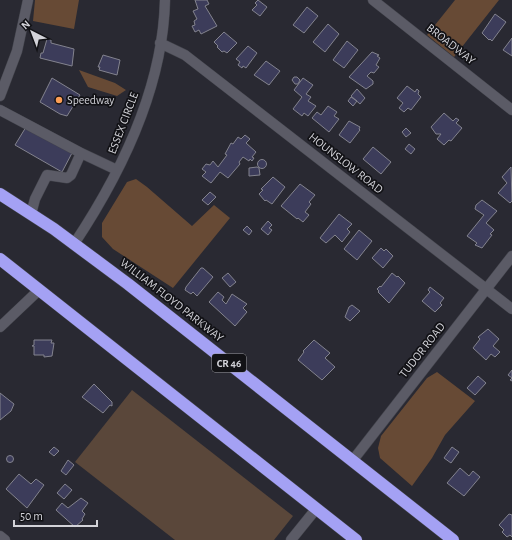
<svg xmlns="http://www.w3.org/2000/svg" width="512" height="540" viewBox="0 0 512 540" font-family="'Alegreya Sans',sans-serif">
  <style>
    .green { fill: #5a473a }
    .forest { fill: #674a35 }
    .building { fill: #3c3c5a; stroke: #83838e }
    .lines { fill: none; stroke-linecap: round; stroke-linejoin: round }
    .minor-casing { stroke: #43444c; stroke-width: 11 }
    .highway-casing { stroke: #43444c; stroke-width: 13 }
    .minor { stroke: #5b5b66; stroke-width: 10 }
    .highway { stroke: #a4a1f4; stroke-width: 12 }
    .poi-dot { fill: #fc9d54; stroke: #121216; stroke-width: 1.5 }
    .labels { text-anchor: middle; stroke-width: 3.5; stroke-linejoin: round; paint-order: stroke }
    .shield { fill: #121216; stroke: #99999e; stroke-width: 1 }
    .shield-label { font-size: 11px; font-weight: bold; fill: #d3d3d9 }
    .street-label { font-size: 12px; fill: #d3d3d9; stroke: #121216 }
    .poi-label { font-size: 12px; fill: #d3d3d9; stroke: #121216; text-anchor: start }
  </style>
  <rect width="100%" height="100%" fill="#292932"/>
  <path class="green" d="M132 390 293 516 274 540H175L75 462Z"/>
  <path class="forest" d="M35 0H79L74 29 33 21Z
    M455 0H499L454 57 427 35Z
    M79 70 115 83 126 90 117 96 88 87Z
    M136 179 147 187 192 226 214 205 230 218 173 288 113 249 102 237V223L127 182Z
    M437 372 475 401 445 435 432 458 412 486 380 458 378 448 381 436 427 378Z"/>
  <path class="building" d="M195 0H207L209 4 205 6 217 26 201 34 199 30 195 32 192 26 195 25 194 21 197 19 193 11 198 9Z
    M258 0 267 7 260 16 252 10 257 5 255 3Z
    M307 7 318 16 304 33 293 25Z
    M495 14 506 22 492 41 490 39 489 40 482 33Z
    M328 24 339 34 325 52 313 42Z
    M224 32 237 43 227 53 224 51 222 52 217 47 218 46 214 42Z
    M512 38V56L503 50Z
    M47 39 51 40V43L74 49 72 66 40 58 41 53H43Z
    M347 41 358 50 344 68 333 60Z
    M248 46 257 53 246 68 243 66 242 68 238 65 240 62 236 59Z
    M372 52 379 55 377 56 380 58 376 65 379 67 374 73 371 72 367 76 373 81V84L366 89 349 77Z
    M103 55 120 60 117 75 99 70 100 67H98Z
    M266 61 280 71 269 85 254 75Z
    M294 77H297L300 80 298 84H295L292 80Z
    M52 78 80 95 67 116 60 114 40 102Z
    M303 78 313 85 306 94 311 97 308 101 316 106 308 116 304 113 302 116 293 109 302 97 294 90Z
    M407 86 415 92 417 89 419 91 418 94 421 97 411 110 408 108 404 112 399 108 403 103 397 98Z
    M357 89 365 98 360 104 351 96Z
    M351 97 357 101 353 106 348 101Z
    M328 106 337 112 334 116 339 119 329 132 312 118 317 112 321 115Z
    M444 113 453 121 456 118 459 120 456 123 462 128 451 141 449 140 444 145 437 139 441 134H436L431 127Z
    M349 121 360 127 359 129 360 130 350 143 339 135Z
    M26 127 72 153 62 172 15 145Z
    M406 128 411 133 406 137 402 132Z
    M245 135 250 139 246 143 256 152 252 157 254 158 252 161 250 159 249 161 243 157 239 162 240 164 228 178 220 172 211 183 202 176 206 172 202 169 206 164 210 165 213 161 218 167 227 155 225 154 231 143 233 144 238 137 241 139Z
    M409 144 415 149 411 154 405 149Z
    M373 147 391 162 381 174 363 159Z
    M257.5 164a4.5 4.5 0 1 1 9 0a4.5 4.5 0 1 1-9 0Z
    M257 167 259 168 260 175 249 176V168Z
    M511 167 512 201 510 203 498 193 507 183 502 177Z
    M273 177 285 187 272 204 266 200 265 201 259 194 263 190 261 189Z
    M300 184 315 195 309 202 311 204 305 212 309 215 303 222 298 218 297 219 281 206Z
    M210 192 216 197 208 205 202 200Z
    M482 200 497 211 486 223 494 230 490 234 492 235 482 248 475 245 477 243 467 236 484 215 475 209 476 205Z
    M339 214 352 224 347 229 350 232 342 242 335 235 326 243 320 238Z
    M268 221 272 225 269 228 272 230 268 235 261 229Z
    M247 226 252 231 249 235 243 230Z
    M359 230 372 241 357 260 344 249Z
    M381 248 384 251 386 249 393 256 383 268 372 258Z
    M201 268H203L213 277 197 296 193 292 191 294 185 290 186 287Z
    M228 273 236 282 230 287 222 278Z
    M392 273 397 277 398 276 405 283 389 303 378 292 379 291 377 289 380 286 381 287Z
    M430 287 444 298 440 303 442 305 435 312 422 301 430 292 428 290Z
    M218 292 224 297 222 300 226 304 232 294 247 304 243 308 247 312 235 326 209 302Z
    M352 305 360 311 350 321 345 317 349 307Z
    M488 329 499 339 493 346 500 352 495 357 491 354 486 360 473 348 480 339 478 337Z
    M34 340H52L51 343H54L52 356 44 357V355H34V346H32L34 345Z
    M314 340 330 353 325 358 335 367 322 380 298 360 304 352 303 351Z
    M512 370V381L510 380 512 378 508 375Z
    M478 376 486 383 475 395 467 388Z
    M94 384 112 402V406L110 405 103 413 82 397Z
    M0 393 14 404 11 411 0 420Z
    M54 447 59 451 54 456 49 452Z
    M452 447 459 452 451 463 444 458Z
    M6.5 459a3.5 3.5 0 1 1 7 0a3.5 3.5 0 1 1-7 0Z
    M68 460 74 465 66 475 61 471Z
    M460 468 469 476 473 471 480 477 464 496 447 483Z
    M19 474 31 484 36 479 44 485 27 508 6 489Z
    M65 484 72 490 64 499 57 493Z
    M81 498 88 503 82 511 85 514 82 519 83 520 75 527 56 510 62 503 68 508Z
    M509 514 512 515V537L510 535 507 537 502 532 504 530 499 525Z"/>
  <g class="lines">
    <defs>
      <path id="minor" d="M373 0 512 110
        M160 43 185 55 512 309
        M0 96 17 51 28 0
        M0 110 81 153 117 170
        M31 214 35 199 47 175 67 178 71 175 81 153
        M74 244C122 172 163 88 165 0
        M0 327 39 290
        M353 460 512 256
        M0 536 5 540
        M291 540 316 509"/>
      <path id="highway" d="M0 194 54 229 128 284 453 540
        M0 259 356 540"/>
    </defs>
    <use href="#minor" class="minor-casing"/>
    <use href="#highway" class="highway-casing"/>
    <use href="#minor" class="minor"/>
    <use href="#highway" class="highway"/>
  </g>
  <circle class="poi-dot" cx="59" cy="100" r="4"/>
  <g class="labels">
    <rect class="shield" x="212" y="354" width="34" height="18" rx="3"/>
    <g class="shield-label">
      <text x="229" y="367">CR 46</text>
    </g>
    <g class="street-label">
      <text transform="translate(451 44) rotate(38)" y="4">BROADWAY</text>
      <text transform="translate(123 123) rotate(-69)" y="4">ESSEX CIRCLE</text>
      <text transform="translate(346 163) rotate(38)" y="4">HOUNSLOW ROAD</text>
      <text transform="translate(172 300) rotate(38)" y="4">WILLIAM FLOYD PARKWAY</text>
      <text transform="translate(422 350) rotate(-52)" y="4">TUDOR ROAD</text>
    </g>
    <g class="poi-label">
      <text x="67" y="104">Speedway</text>
    </g>
  </g>
  <g transform="translate(32 32) rotate(318)" stroke="#121216" stroke-width="3" paint-order="stroke">
  <path d="M0-3L7 15L0 10L-7 15Z" fill="#d3d3d9"/>
  <text y="-6" font-size="11" font-weight="bold" text-anchor="middle" fill="#d3d3d9">N</text>
  </g>
  <path d="M14 520v6h83v-6" fill="none" stroke="#d3d3d9" stroke-width="2"/>
  <text x="20" y="520" font-size="12" fill="#d3d3d9" stroke="#121216" stroke-width="3" paint-order="stroke">50 m</text>
</svg>
